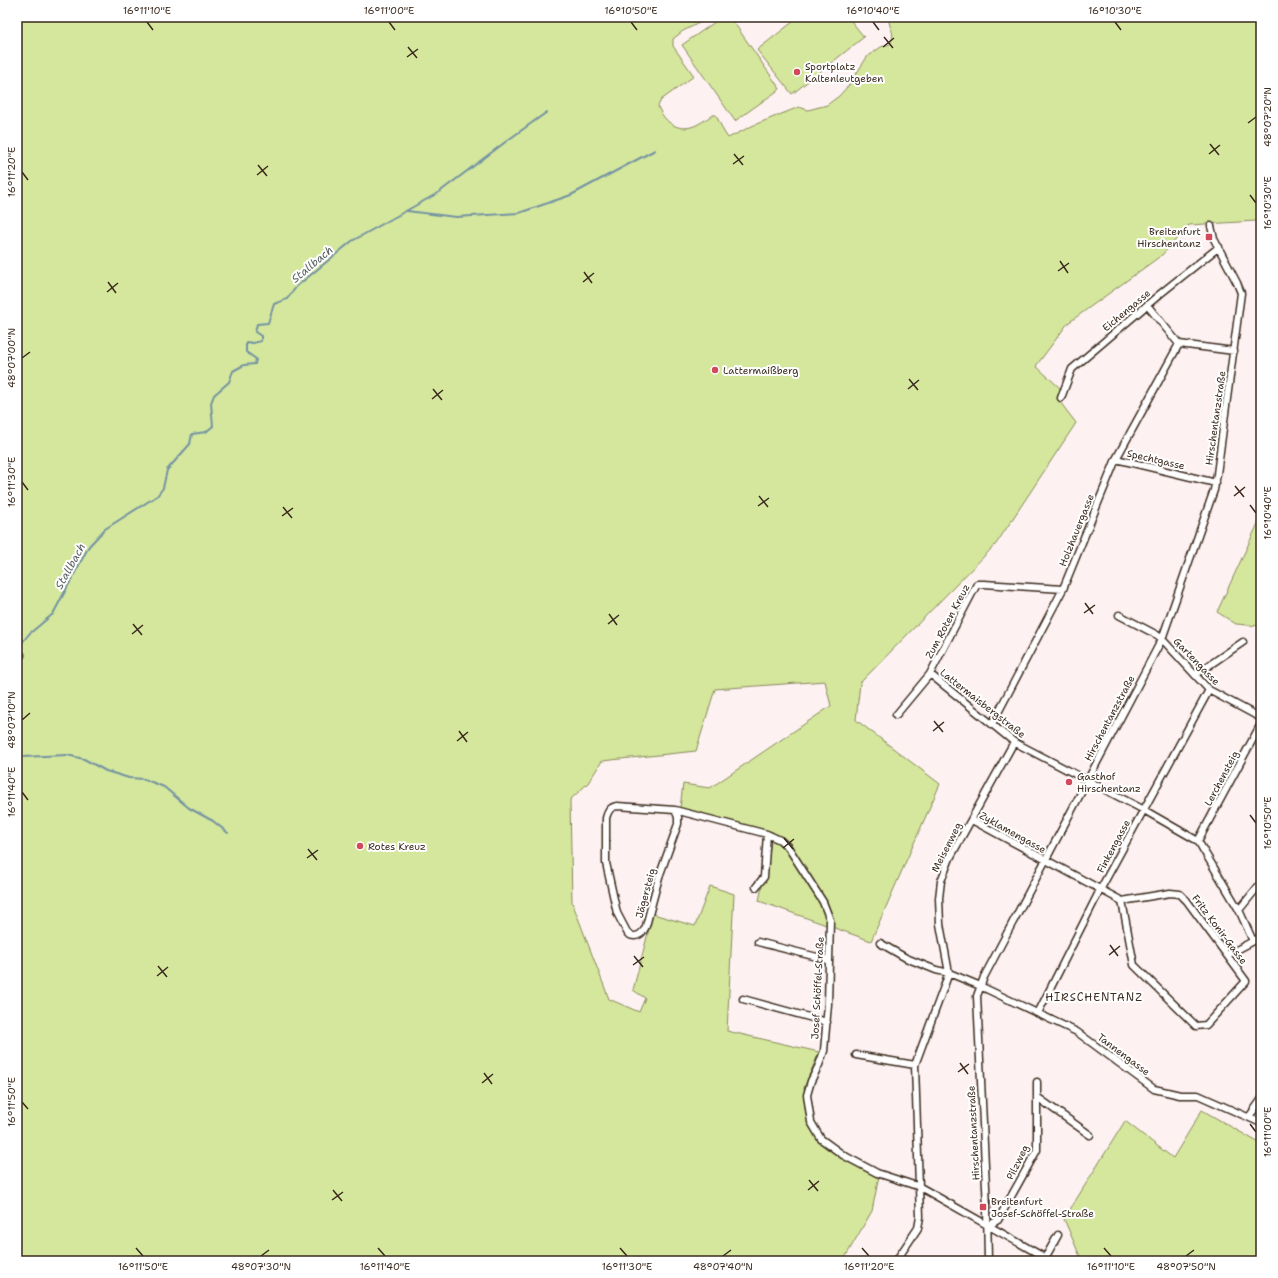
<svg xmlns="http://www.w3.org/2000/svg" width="1278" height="1278" viewBox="0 0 1278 1278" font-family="'Shantell Sans',sans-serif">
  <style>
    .green { fill: #d4e79c; stroke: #88885d }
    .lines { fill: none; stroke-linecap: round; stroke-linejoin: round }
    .stream { stroke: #7492a3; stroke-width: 2 }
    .minor-casing { stroke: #3b2a1e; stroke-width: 9 }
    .minor { stroke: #fff; stroke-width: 6 }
    .ticks { fill: none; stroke: #3b2a1e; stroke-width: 1.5 }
    .poi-dot { fill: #d1495b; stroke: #fff; stroke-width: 1.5 }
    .labels { text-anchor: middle; stroke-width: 4; stroke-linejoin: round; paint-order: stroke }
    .poi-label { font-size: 10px; fill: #3b2a1e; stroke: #fff; text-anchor: start }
    .street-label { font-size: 10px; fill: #3b2a1e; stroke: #fff }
    .water-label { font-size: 11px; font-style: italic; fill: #585e60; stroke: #fff }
    .neighbourhood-label { font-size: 11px; letter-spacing: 1px; fill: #3b2a1e; stroke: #fff }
    .neatline { fill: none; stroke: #3b2a1e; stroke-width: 1.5 }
    .ticks-label { font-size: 10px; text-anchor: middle; fill: #3b2a1e }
  </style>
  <rect width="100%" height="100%" fill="#fdf1f1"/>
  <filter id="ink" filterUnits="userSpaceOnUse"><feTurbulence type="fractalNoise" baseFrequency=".025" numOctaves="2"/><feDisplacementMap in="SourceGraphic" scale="8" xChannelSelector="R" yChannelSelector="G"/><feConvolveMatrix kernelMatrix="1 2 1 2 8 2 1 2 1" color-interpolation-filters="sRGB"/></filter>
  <g filter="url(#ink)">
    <path class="green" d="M17 17H711L683 31 673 39V46L694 76 661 100 658 106C663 120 675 131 691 127 699 125 707 118 713 115H716L724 132 728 138 754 125 799 107 808 110 827 105 839 96 849 85 867 57 881 47 890 44C897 31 888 30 889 17H1261V223L1256 221 1189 225 1162 255 1068 323 1036 366 1060 388 1057 398 1076 423 996 544 860 683 856 720 940 784 871 941 759 901 773 832 680 808 683 784 710 788 831 706 825 681 715 689 696 751 602 761 588 783 570 800 572 902 609 999 639 1012 645 998 633 990 653 914 695 926 710 886 734 894 727 1031 819 1052 804 1088 809 1122 817 1138 838 1156 879 1176 872 1211 843 1261H17Z
      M722 17H730L780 89 735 121 682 45Z
      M799 17H848L864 37 792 94 757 50Z
      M1261 517V626L1236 624 1217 612Z
      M1202 1110 1261 1144V1261H1082L1064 1219 1125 1121 1173 1158Z"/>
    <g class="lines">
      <path class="stream" d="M407 211 456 217 519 213 571 195 655 150
        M17 649 29 634 53 614 89 546 105 529 157 496 163 488 167 470 190 444 192 434 206 432 213 426 211 403 214 395 229 382 233 371 244 365 255 364 256 359 246 352V342L253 343 261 341V336L255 332 257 324 268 323 274 304 287 299 297 286 352 241 438 193 508 140 547 112
        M17 755 22 757 67 755 84 759 106 771 129 778 144 779 164 787 189 808 213 821 228 833"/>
      <defs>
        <path id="minor" d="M1147 305 1179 344 1234 351
          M1061 398 1072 369 1160 294 1219 247
          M1116 459 1216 483
          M1119 615 1157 635 1162 639 1209 690 1261 718
          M17 658 21 655
          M930 674 1014 742 1144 810 1198 841 1239 910 1253 941
          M1195 675 1243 642
          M896 715 930 674 977 584H984L1063 589
          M992 724 1063 589 1116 459 1179 344
          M675 810 678 817V824L659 877 646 926C643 934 636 939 628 934L617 913 606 863V818C608 811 610 807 617 806L675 810 767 834 780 840 788 847 823 902 830 920 828 1004 824 1051 819 1065 811 1081 807 1095 811 1122 821 1139 843 1155 877 1173 920 1187 1051 1261
          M972 820 1122 901 1134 965 1196 1026 1206 1025 1246 981 1187 901 1180 894 1170 893 1122 901
          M1198 841 1261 724
          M756 887 764 877 767 834
          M1239 910 1261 883
          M758 942 829 960
          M880 943 906 958 936 970 949 973 978 985 1077 1032 1154 1089 1180 1095H1198L1261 1123
          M1227 955 1261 937
          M743 999 827 1022
          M1038 1013 1100 890 1209 690
          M856 1055 915 1065
          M1037 1097 1090 1135
          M1249 1117 1261 1100
          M988 1226 998 1220 1037 1150V1082
          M1045 1258 1058 1235
          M896 1261 918 1228 920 1217 915 1065 949 973 940 924 939 898 941 881 950 858 1014 742
          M988 1261 987 1208 977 996 984 977 1162 639 1214 490 1217 474 1241 293 1237 283 1214 239 1211 226"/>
      </defs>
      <use href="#minor" class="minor-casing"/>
      <use href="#minor" class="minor"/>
    </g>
  </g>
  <path class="ticks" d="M147 22 153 30M389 22 395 30M631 22 637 30M873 22 879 30M1115 22 1121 30M884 37 893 48M408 47 417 58M883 47 894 38M407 57 418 49M1248 123 1256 117M1210 144 1219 155M734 154 743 165M1209 154 1220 145M733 164 744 156M258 165 267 176M22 172 28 180M257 175 268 166M1250 195 1256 203M1060 261 1068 273M1058 271 1069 263M584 272 592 283M108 282 116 293M583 282 594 273M107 292 118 283M22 358 30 352M909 379 918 390M433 389 442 400M908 389 919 380M432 399 443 390M22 482 28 490M1235 486 1244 497M759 496 768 507M1234 496 1245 487M1250 505 1256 513M758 506 769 498M283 507 292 518M282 516 293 508M1085 603 1093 614M1084 613 1095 605M609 614 617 625M133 624 142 635M608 624 619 615M132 634 143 625M22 720 30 713M934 721 943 732M459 731 467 742M933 731 944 722M457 741 468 732M22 792 28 800M1250 815 1256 823M784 838 793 849M783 848 794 839M308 849 317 860M307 858 318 850M1110 945 1118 956M1109 955 1120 946M634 956 643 967M633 965 644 957M158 966 167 977M157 976 168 967M960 1063 968 1074M958 1072 969 1064M484 1073 492 1084M482 1083 493 1074M22 1102 28 1109M1250 1124 1256 1132M809 1180 818 1191M333 1190 342 1201M808 1190 819 1181M332 1200 343 1192M136 1248 143 1256M378 1248 385 1256M620 1248 627 1256M862 1248 869 1256M1104 1248 1111 1256M261 1256 269 1250M723 1256 731 1250M1186 1256 1194 1250"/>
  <g class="poi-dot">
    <circle cx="797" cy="72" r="4"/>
    <rect x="1205" y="233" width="8" height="8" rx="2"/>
    <circle cx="715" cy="370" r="4"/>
    <circle cx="1069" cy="782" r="4"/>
    <circle cx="360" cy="846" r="4"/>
    <rect x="979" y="1203" width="8" height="8" rx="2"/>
  </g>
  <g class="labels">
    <g class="poi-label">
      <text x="805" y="70">Sportplatz<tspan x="805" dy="12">Kaltenleutgeben</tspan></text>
      <text x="1201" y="235" text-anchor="end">Breitenfurt<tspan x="1201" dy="12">Hirschentanz</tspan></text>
      <text x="723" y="374">Lattermaißberg</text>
      <text x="1077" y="780">Gasthof<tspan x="1077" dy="12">Hirschentanz</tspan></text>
      <text x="368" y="850">Rotes Kreuz</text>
      <text x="991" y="1205">Breitenfurt<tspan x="991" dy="12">Josef-Schöffel-Straße</tspan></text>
    </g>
    <g class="street-label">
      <text transform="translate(1126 310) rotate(-40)" y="4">Eichengasse</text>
      <text transform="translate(1215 418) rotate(-82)" y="4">Hirschentanzstraße</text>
      <text transform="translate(1156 459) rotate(13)" y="4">Spechtgasse</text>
      <text transform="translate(1076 530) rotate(-68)" y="4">Holzhauergasse</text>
      <text transform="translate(947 621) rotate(-62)" y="4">Zum Roten Kreuz</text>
      <text transform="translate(1197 661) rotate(46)" y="4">Gartengasse</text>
      <text transform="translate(983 703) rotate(38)" y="4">Lattermaisbergstraße</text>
      <text transform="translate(1109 718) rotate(-62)" y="4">Hirschentanzstraße</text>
      <text transform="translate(1221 778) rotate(-62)" y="4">Lerchensteig</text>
      <text transform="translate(1013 832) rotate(29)" y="4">Zyklamengasse</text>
      <text transform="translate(1113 846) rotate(-62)" y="4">Finkengasse</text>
      <text transform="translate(946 847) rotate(-63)" y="4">Meisenweg</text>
      <text transform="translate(645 893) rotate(-75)" y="4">Jägersteig</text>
      <text transform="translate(1220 929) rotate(53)" y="4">Fritz Konir-Gasse</text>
      <text transform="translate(817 988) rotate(-87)" y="4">Josef Schöffel-Straße</text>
      <text transform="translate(1124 1054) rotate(37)" y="4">Tannengasse</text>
      <text transform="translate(973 1133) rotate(-93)" y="4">Hirschentanzstraße</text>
      <text transform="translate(1017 1162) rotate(-64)" y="4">Pilzweg</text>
    </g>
    <g class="water-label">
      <text transform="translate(312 264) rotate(-40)" y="4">Stallbach</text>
      <text transform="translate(70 566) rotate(-61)" y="4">Stallbach</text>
    </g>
    <g class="neighbourhood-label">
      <text x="1094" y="1001">HIRSCHENTANZ</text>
    </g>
  </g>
  <rect width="1278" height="1278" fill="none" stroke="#fff" stroke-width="44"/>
  <rect x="22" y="22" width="1234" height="1234" class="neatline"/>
  <g class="ticks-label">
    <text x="147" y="14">16°11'10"E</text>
    <text x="389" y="14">16°11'00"E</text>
    <text x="631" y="14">16°10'50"E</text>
    <text x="873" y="14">16°10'40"E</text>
    <text x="1115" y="14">16°10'30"E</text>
    <text transform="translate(1267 117) rotate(-90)" y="4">48°07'20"N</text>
    <text transform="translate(11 172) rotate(-90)" y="4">16°11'20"E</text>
    <text transform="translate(1267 203) rotate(-90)" y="4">16°10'30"E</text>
    <text transform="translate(11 358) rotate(-90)" y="4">48°07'00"N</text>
    <text transform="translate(11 482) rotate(-90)" y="4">16°11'30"E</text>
    <text transform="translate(1267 513) rotate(-90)" y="4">16°10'40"E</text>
    <text transform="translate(11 720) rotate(-90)" y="4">48°07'10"N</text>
    <text transform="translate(11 792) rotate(-90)" y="4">16°11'40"E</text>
    <text transform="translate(1267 823) rotate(-90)" y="4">16°10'50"E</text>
    <text transform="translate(11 1102) rotate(-90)" y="4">16°11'50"E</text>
    <text transform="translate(1267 1132) rotate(-90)" y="4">16°11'00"E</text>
    <text x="143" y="1270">16°11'50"E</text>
    <text x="261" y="1270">48°07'30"N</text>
    <text x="385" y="1270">16°11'40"E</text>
    <text x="627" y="1270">16°11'30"E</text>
    <text x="723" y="1270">48°07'40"N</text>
    <text x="869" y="1270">16°11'20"E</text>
    <text x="1111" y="1270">16°11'10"E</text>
    <text x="1186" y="1270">48°07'50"N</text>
  </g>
</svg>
